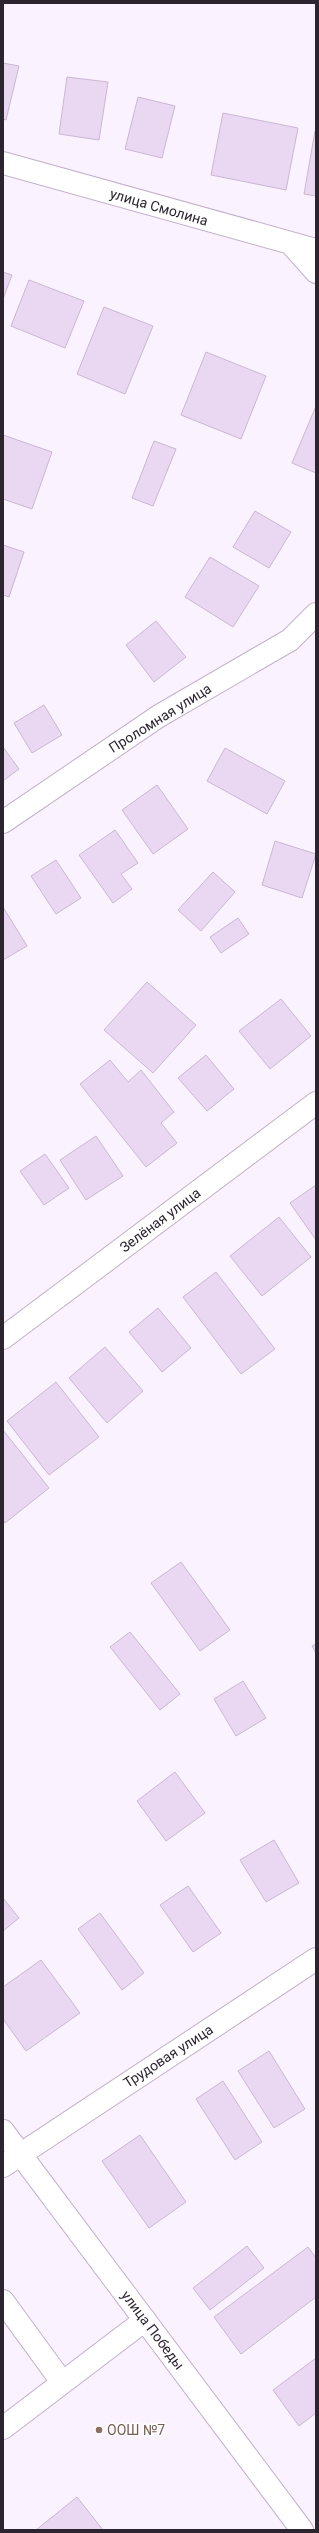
<svg xmlns="http://www.w3.org/2000/svg" width="319" height="2533" viewBox="0 0 319 2533" font-family="Roboto,sans-serif">
  <style>
    .building { fill: #ead8f3; stroke: #cab7d4 }
    .lines { fill: none; stroke-linecap: round; stroke-linejoin: round }
    .minor-casing { stroke: #c2b0cc; stroke-width: 24 }
    .major-casing { stroke: #c2b0cc; stroke-width: 24 }
    .minor { stroke: #fff; stroke-width: 22 }
    .major { stroke: #fff; stroke-width: 22 }
    .education-dot { fill: #8d6e63; stroke: #fff; stroke-width: 1.5 }
    .labels { text-anchor: middle; stroke-width: 3; stroke-linejoin: round; paint-order: stroke }
    .street-label { font-size: 14px; fill: #2c2530; stroke: #fff }
    .education-label { font-size: 14px; fill: #785e54; stroke: #fff; text-anchor: start }
  </style>
  <rect width="100%" height="100%" fill="#faf2fe"/>
  <path class="building" d="M3 63 19 66 6 120 3 119Z
    M67 77 108 82 99 140 59 134Z
    M138 97 175 106 162 158 125 149Z
    M223 113 298 128 286 190 211 175Z
    M315 131H316V196L304 194Z
    M3 272 12 275 3 299Z
    M29 280 84 301 65 348 11 326Z
    M104 307 153 326 125 394 77 374Z
    M206 352 266 376 241 439 181 415Z
    M316 406V473L292 463Z
    M3 435 52 452 32 509 3 499Z
    M154 441 176 449 153 506 132 498Z
    M255 511 291 532 269 568 233 547Z
    M3 545 24 552 9 597 3 595Z
    M210 557 259 586 233 627 185 597Z
    M156 621 186 657 154 682 126 645Z
    M44 705 62 735 32 753 14 723Z
    M3 747 19 769 3 781Z
    M225 748 285 781 267 814 207 781Z
    M157 785 188 829 153 854 122 810Z
    M115 830 138 863 121 874 132 889 113 903 79 855Z
    M275 841 316 854 302 898 262 885Z
    M56 860 81 898 56 914 31 876Z
    M213 872 235 892 201 931 178 910Z
    M3 907 27 946 3 960Z
    M238 918 249 934 221 953 210 937Z
    M147 982 196 1025 153 1073 104 1030Z
    M281 999 311 1036 270 1069 239 1031Z
    M206 1055 234 1089 207 1111 178 1078Z
    M110 1060 128 1082 141 1070 174 1112 161 1123 177 1143 146 1167 80 1084Z
    M96 1136 123 1176 86 1200 60 1160Z
    M45 1154 69 1188 44 1205 20 1171Z
    M316 1185V1240L290 1203Z
    M279 1217 311 1257 262 1296 230 1256Z
    M216 1272 275 1349 241 1374 183 1297Z
    M158 1308 191 1348 162 1372 129 1332Z
    M105 1347 143 1391 107 1423 69 1378Z
    M56 1382 99 1437 49 1475 7 1421Z
    M3 1430 49 1488 5 1523 3 1520Z
    M181 1562 230 1630 200 1651 151 1583Z
    M130 1632 180 1694 160 1710 110 1647Z
    M316 1644V1653L312 1646Z
    M243 1681 266 1718 236 1736 214 1699Z
    M175 1772 205 1813 166 1841 137 1801Z
    M274 1840 299 1883 266 1902 240 1860Z
    M188 1886 221 1933 193 1952 160 1905Z
    M3 1898 19 1918 3 1931Z
    M100 1913 144 1973 122 1990 78 1929Z
    M41 1960 80 2013 26 2051 3 2019V1987Z
    M269 2051 305 2109 274 2128 238 2071Z
    M223 2081 262 2142 235 2160 196 2099Z
    M140 2135 186 2202 149 2228 102 2161Z
    M247 2246 264 2268 210 2310 193 2288Z
    M308 2247 316 2258V2297L241 2354 214 2317Z
    M316 2358V2413L299 2426 273 2390Z
    M77 2497 103 2530H36Z"/>
  <g class="lines">
    <defs>
      <path id="minor" d="M3 163 316 250
        M292 245 316 272
        M3 822 159 716 290 640 316 614
        M3 1338 316 1103
        M3 2166 316 1959
        M3 2301 62 2382
        M3 2428 145 2320"/>
      <path id="major" d="M3 2131 302 2530"/>
    </defs>
    <use href="#minor" class="minor-casing"/>
    <use href="#major" class="major-casing"/>
    <use href="#minor" class="minor"/>
    <use href="#major" class="major"/>
  </g>
  <circle class="education-dot" cx="99" cy="2430" r="4"/>
  <g class="labels">
    <g class="street-label">
      <text transform="translate(159 207) rotate(16)" y="5">улица Смолина</text>
      <text transform="translate(160 718) rotate(-32)" y="5">Проломная улица</text>
      <text transform="translate(160 1220) rotate(-37)" y="5">Зелёная улица</text>
      <text transform="translate(168 2056) rotate(-33)" y="5">Трудовая улица</text>
      <text transform="translate(153 2330) rotate(53)" y="5">улица Победы</text>
    </g>
    <g class="education-label">
      <text x="107" y="2435">ООШ №7</text>
    </g>
  </g>
  <rect width="319" height="2533" fill="none" stroke="#2c2530" stroke-width="8"/>
</svg>
